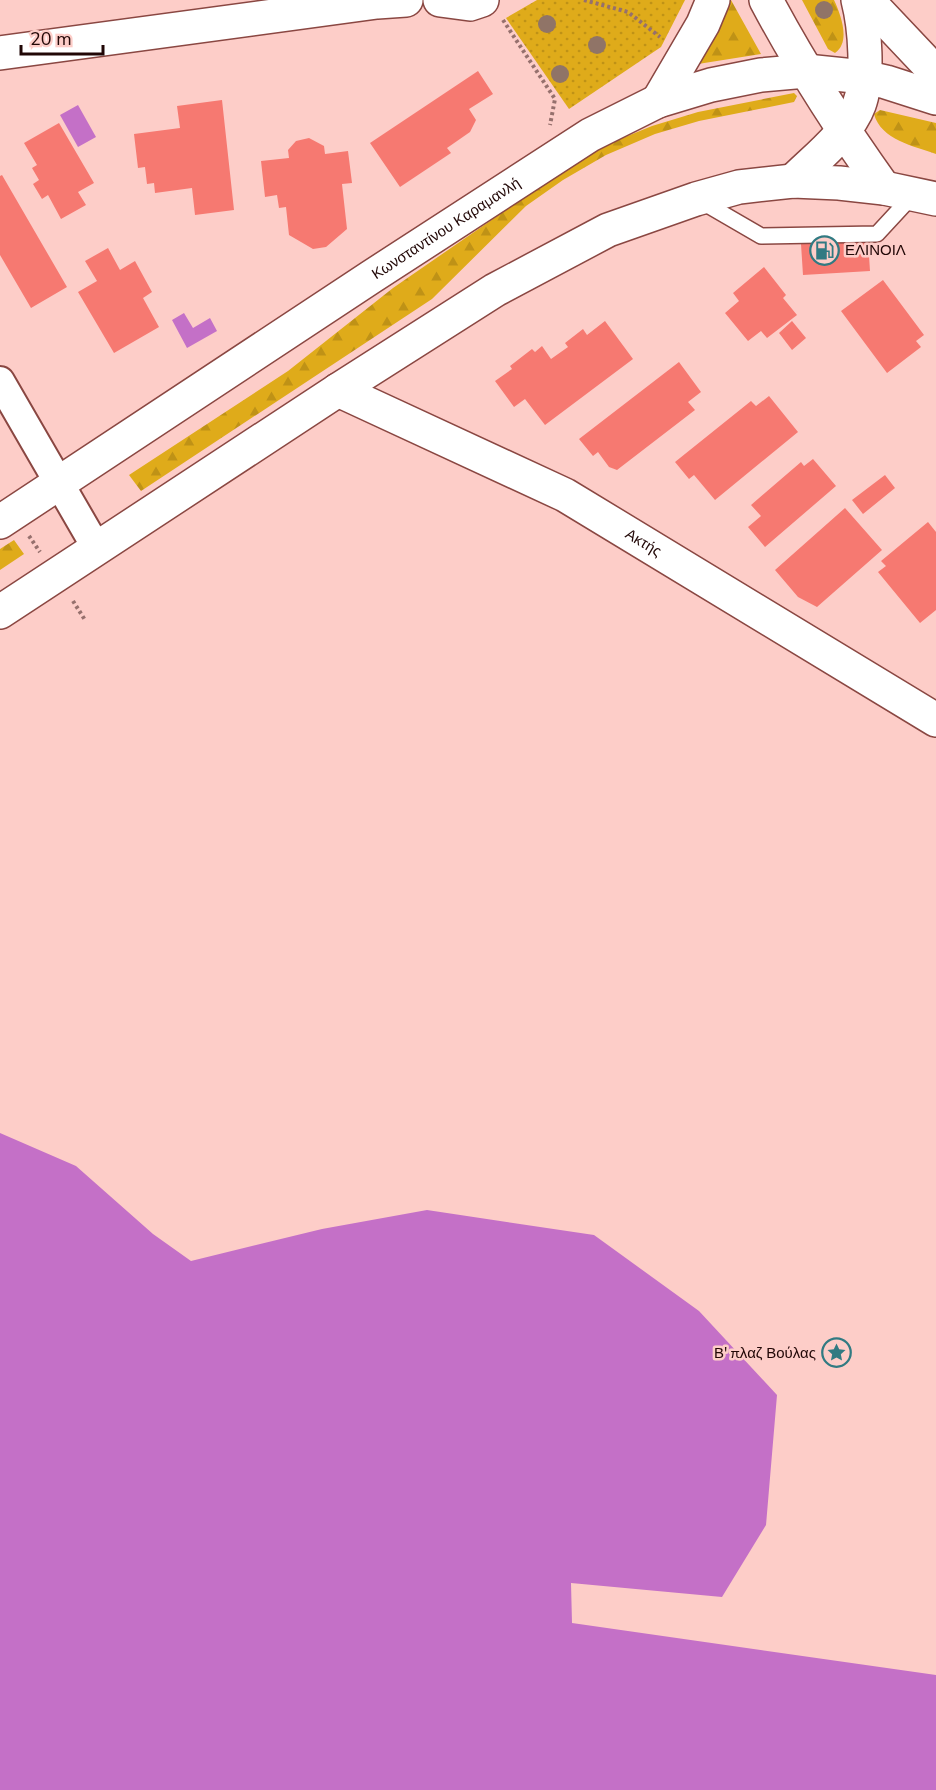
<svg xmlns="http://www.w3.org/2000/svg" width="936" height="1790" viewBox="0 0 936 1790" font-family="'Nunito Sans',sans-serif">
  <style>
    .forest { fill: url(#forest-firs) }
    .park { fill: url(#park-dots) }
    .water { fill: #c470c7 }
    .building { fill: #f67971 }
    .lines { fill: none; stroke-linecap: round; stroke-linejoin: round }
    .service-casing { stroke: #8a4742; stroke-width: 18 }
    .minor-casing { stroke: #8a4742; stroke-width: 32 }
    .tertiary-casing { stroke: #8a4742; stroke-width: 36 }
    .primary-casing { stroke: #8a4742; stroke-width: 36 }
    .trunk-casing { stroke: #8a4742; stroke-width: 36 }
    .path { stroke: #96706d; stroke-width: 4; stroke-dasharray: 3 3; stroke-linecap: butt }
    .service { stroke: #fff; stroke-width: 15 }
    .minor { stroke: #fff; stroke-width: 28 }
    .tertiary { stroke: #fff; stroke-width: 33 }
    .primary { stroke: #fff; stroke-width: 33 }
    .trunk { stroke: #fff; stroke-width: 33 }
    .tree { fill: #907467 }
    .labels { text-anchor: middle; stroke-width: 5; stroke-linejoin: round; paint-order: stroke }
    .street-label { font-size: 15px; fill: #210706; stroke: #fdcdc8 }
    .poi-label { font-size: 15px; fill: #210706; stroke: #fdcdc8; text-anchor: start }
  </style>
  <defs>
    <pattern id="forest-firs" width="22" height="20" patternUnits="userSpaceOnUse" patternTransform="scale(1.5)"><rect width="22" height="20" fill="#dfab1a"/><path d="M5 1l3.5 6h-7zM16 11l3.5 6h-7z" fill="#bf9216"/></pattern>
    <pattern id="park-dots" width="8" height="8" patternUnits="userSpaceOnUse" patternTransform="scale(1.5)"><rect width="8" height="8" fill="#dfab1a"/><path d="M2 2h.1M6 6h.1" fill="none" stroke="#bf9216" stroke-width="1.8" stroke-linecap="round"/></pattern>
  </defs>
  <rect width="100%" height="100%" fill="#fdcdc8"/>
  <path class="forest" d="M731 0 761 54 698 64 727 2Z
    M802 0H834C841 15 851 42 835 53L828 49Z
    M794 93 797 96 794 102 699 121 655 134 606 155 563 180 526 206 432 299 141 491 129 475 288 371 393 288 558 174 603 146 652 126 698 112Z
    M880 110 936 123V154C914 146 881 140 874 114Z
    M14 540 24 554 0 570V549Z"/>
  <path class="park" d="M537 0H685L661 47 569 109 506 18Z"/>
  <path class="water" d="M78 105 96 137 78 147 60 115Z
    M184 313 193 328 210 318 217 331 187 348 172 320Z
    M0 1133 76 1166 153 1234 191 1261 322 1229 427 1210 594 1235 699 1311 777 1395 766 1525 722 1597 571 1583 572 1623 936 1675V1790H0Z"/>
  <path class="building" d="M478 71 493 94 469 109 476 120 470 132 447 148 451 153 400 187 370 143Z
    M222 100 234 210 195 215 192 188 155 193 154 183 147 184 145 167 138 168 134 134 180 128 177 106Z
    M59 123 94 183 78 192 86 205 61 219 48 195 42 199 33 184 39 180 32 168 37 165 24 143Z
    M309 138 324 146 325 154 348 151 352 183 342 184 347 229 326 247 313 249 289 235 286 207 279 208 277 195 265 197 261 161 289 158 288 150 296 141Z
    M2 175 67 287 31 308 0 255V176Z
    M868 240 870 271 803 275 801 244Z
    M108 248 120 270 135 261 152 292 143 298 159 327 114 353 78 292 97 281 85 261Z
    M764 267 786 295 783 298 797 315 767 338 761 331 748 341 725 313 739 301 733 293Z
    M883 280 924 335 916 341 921 347 887 373 841 311Z
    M605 321 633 359 545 425 525 399 514 407 495 381 512 369 510 366 532 349 535 352 542 346 551 359 568 347 565 343 583 329 587 335Z
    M792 321 806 338 792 350 779 333Z
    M679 362 701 392 688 402 695 410 617 470 609 467 598 452 593 456 579 439Z
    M769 396 798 432 715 500 694 475 689 479 675 462 751 401 756 406Z
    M813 459 836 486 765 547 748 527 761 516 751 505 801 462 804 466Z
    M885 475 895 488 863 514 852 500Z
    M845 508 882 550 817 607 798 597 775 570Z
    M928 522 936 532V610L920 623 878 572 886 566 881 561Z"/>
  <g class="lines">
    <defs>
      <path id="service" d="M699 200 761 236 877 234 914 194"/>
      <path id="minor" d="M0 381 96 547"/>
      <g id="tertiary">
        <path d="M440 0 470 4 482 0"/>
        <path d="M0 53 377 2 406 0"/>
        <path id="s1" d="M338 390 565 495 936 720"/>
      </g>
      <path id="primary" d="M766 0C801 66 841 128 884 188
        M867 0 936 73"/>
      <g id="trunk">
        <path d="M658 101 703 24 713 0"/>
        <path d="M793 181C814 160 849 133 859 105 869 79 865 27 858 0"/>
        <path id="s2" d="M0 522 371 277 590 135 658 101 711 85 761 75 806 71 864 77 886 82 936 98"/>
        <path d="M0 612 338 390 495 290 608 230 696 199 739 187 793 181 839 183 884 188 936 199"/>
      </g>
    </defs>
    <use href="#service" class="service-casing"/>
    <use href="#minor" class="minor-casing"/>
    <use href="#tertiary" class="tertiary-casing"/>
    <use href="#primary" class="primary-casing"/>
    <use href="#trunk" class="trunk-casing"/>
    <path class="path" d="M584 0 628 12 660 37
      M503 20 555 99 550 125
      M29 536 40 552
      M73 601 85 620"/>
    <use href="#service" class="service"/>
    <use href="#minor" class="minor"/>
    <use href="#tertiary" class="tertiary"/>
    <use href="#primary" class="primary"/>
    <use href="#trunk" class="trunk"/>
  </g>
  <g class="tree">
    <circle cx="824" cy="10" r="9"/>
    <circle cx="547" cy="24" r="9"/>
    <circle cx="597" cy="45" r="9"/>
    <circle cx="560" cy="74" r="9"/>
  </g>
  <defs>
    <symbol id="fuel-ring" viewBox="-11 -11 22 22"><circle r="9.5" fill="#fdcdc8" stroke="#317a82" stroke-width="1.5"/><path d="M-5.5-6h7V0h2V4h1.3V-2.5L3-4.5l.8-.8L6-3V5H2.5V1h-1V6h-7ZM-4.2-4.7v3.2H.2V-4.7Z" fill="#317a82"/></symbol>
    <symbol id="sight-ring" viewBox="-11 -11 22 22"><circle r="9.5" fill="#fdcdc8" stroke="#317a82" stroke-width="1.5"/><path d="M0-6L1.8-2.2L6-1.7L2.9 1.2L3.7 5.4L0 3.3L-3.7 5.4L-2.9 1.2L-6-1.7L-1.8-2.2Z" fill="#317a82"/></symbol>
  </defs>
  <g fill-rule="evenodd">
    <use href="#fuel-ring" x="808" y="234" width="33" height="33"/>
    <use href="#sight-ring" x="820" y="1336" width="33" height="33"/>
  </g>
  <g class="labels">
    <g class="street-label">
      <text dy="5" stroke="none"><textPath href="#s2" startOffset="534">Κωνσταντίνου Καραμανλή</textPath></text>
      <text dy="5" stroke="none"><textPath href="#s1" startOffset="342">Ακτής</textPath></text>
    </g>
    <g class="poi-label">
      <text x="845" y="255">ΕΛΙΝΟΙΛ</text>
      <text x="816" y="1358" text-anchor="end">Β' πλαζ Βούλας</text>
    </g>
  </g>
  <path d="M21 45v9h82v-9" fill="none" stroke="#210706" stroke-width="3"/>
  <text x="30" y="45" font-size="18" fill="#210706" stroke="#fdcdc8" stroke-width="4.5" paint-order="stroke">20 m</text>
</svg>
